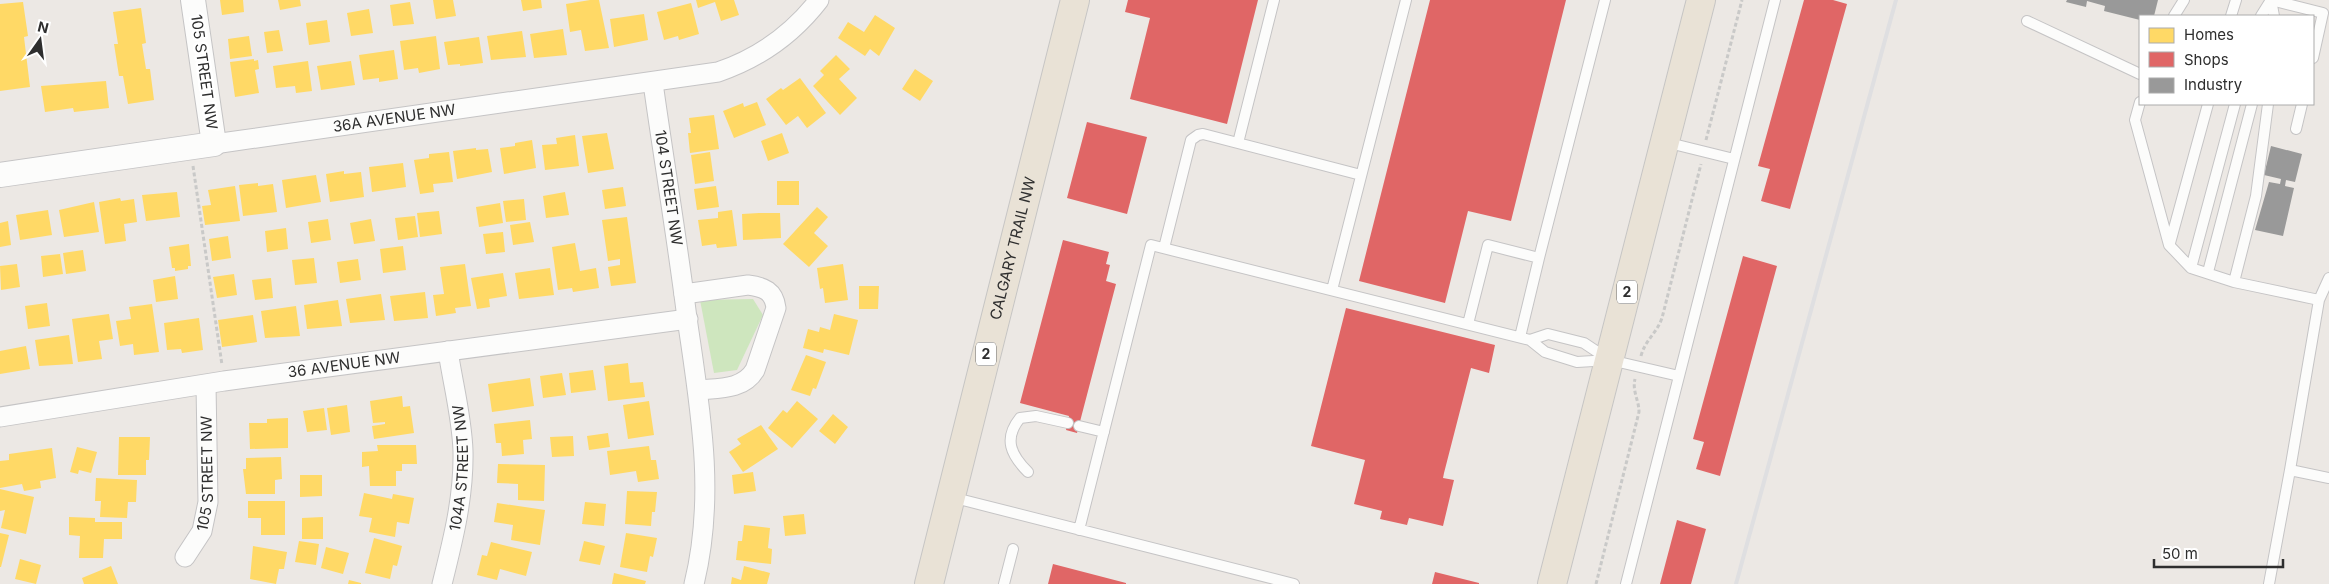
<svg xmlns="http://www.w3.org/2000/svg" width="2329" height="584" viewBox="0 0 2329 584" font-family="Inter,sans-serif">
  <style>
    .green { fill: #cee6be }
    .homes { fill: #ffd966 }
    .shops { fill: #e06666 }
    .industry { fill: #999 }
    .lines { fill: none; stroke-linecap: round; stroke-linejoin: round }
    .service-casing { stroke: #c5c4c5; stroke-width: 12 }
    .minor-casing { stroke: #c5c4c5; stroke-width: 21 }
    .tertiary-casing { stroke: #c5c4c5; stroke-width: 26 }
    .trunk-casing { stroke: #c6c5c4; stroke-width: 30 }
    .path { stroke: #c9c9c8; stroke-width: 3; stroke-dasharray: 4 2.5; stroke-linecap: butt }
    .service { stroke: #fcfcfb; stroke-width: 10 }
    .minor { stroke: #fcfcfb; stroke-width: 19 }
    .tertiary { stroke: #fcfcfb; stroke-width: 24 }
    .trunk { stroke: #e9e2d6; stroke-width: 28 }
    .rail { stroke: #dfdfe1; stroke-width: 4 }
    .labels { text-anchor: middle; stroke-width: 5; stroke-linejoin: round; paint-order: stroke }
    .shield { fill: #fff; stroke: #6d6d6d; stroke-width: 1 }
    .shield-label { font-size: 14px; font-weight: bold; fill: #2e2e2e }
    .street-label { font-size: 15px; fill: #2e2e2e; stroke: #fff }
  </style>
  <rect width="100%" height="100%" fill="#ece8e4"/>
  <path class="green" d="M753 299 763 315 737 370 714 373 700 300Z"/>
  <path class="homes" d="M220 0H243L244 12 222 15Z
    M278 0H300L301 6 280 10Z
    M433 0H453L456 16 436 19Z
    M521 0H541L542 8 523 11Z
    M590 0H599L609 48 585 51 581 30 570 32 566 4Z
    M696 0H734L739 15 721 21 715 2 698 8Z
    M23 2 28 36 24 37 30 87 0 91V4Z
    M410 2 414 24 393 26 390 5Z
    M691 3 699 34 679 40 678 36 664 40 657 12Z
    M141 8 146 43 142 44 146 69H150L154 100 128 104 123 76H119L114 44H118L113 12Z
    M369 9 373 33 351 36 347 13Z
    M644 14 648 40 614 47 610 19Z
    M875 15 895 28 879 56 870 49 865 56 838 38 848 22 864 32Z
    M327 20 330 42 309 45 306 23Z
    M563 29 567 55 534 58 530 34Z
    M279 30 283 51 267 53 264 32Z
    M522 31 526 57 491 60 487 36Z
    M249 36 252 56 230 59 228 39Z
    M436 36 440 69 419 73 418 68 404 70 400 41Z
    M479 37 483 63 460 66V64L448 65 444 42Z
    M394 50 398 79 379 82V78L363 80 359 55Z
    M836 55 850 69 839 79 857 98 840 115 813 86 824 75 820 71Z
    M254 59V61L258 60 259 69 255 70 259 93 235 97 230 62Z
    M308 61 312 91 296 93 295 86 276 88 273 66Z
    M351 61 355 85 321 90 317 66Z
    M915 69 933 81 920 101 902 89Z
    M800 78 826 113 807 128 798 116 786 125 766 99 781 88 783 90Z
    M106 81 109 108 74 112 73 108 45 112 41 86Z
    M757 102 766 125 734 138 723 111 743 103 744 107Z
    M714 115 719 149 690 153 688 133H691L689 118Z
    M607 133 614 169 588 173 582 136Z
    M782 133 789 153 768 161 761 141Z
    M575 135 579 166 545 170 542 145 557 144 556 138Z
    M532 140 536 168 504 174 500 148 515 146V143Z
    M476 148V150L488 149 492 172 457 179 453 151Z
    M449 152 453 182 433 184 434 192 420 194 414 160 429 158V154Z
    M710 152 714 181 695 184 691 155Z
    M403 163 406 187 372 192 369 167Z
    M344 171V174L361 172 364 197 330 202 326 174Z
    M316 175 321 202 286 208 282 180Z
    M777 181H799V205H777Z
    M258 183V186L273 184 277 212 243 216 239 185Z
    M235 186 240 221 205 225 202 206 211 205 208 190Z
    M716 186 719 207 697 210 694 189Z
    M623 187 626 206 605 209 602 190Z
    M177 192 180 217 146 221 142 195Z
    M565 192 569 215 546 218 543 196Z
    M120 198 121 201 134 199 137 222 124 224 126 241 105 244 99 202Z
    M524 199 526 220 506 222 503 201Z
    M94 202 99 232 64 237 59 210Z
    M500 203 503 223 479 227 476 207Z
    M817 207 828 217 814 233 828 246 809 267 783 244Z
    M48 210 52 235 20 240 16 215Z
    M732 210 737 246 717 248 716 244 702 246 698 220 718 218V212Z
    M439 211 442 234 420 237 417 213Z
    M759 213H780L781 238 743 240 742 214Z
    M415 216 418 237 398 240 395 218Z
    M627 217 636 283 611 286 608 267 620 265V259L608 261 602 220Z
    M328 219 331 240 311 243 308 222Z
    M371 219 375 241 354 244 350 223Z
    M8 221 11 245 0 247V223Z
    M530 222 534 242 513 245 510 225Z
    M286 228 288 249 267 252 265 231Z
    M503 232 505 252 486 254 483 234Z
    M228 236 231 258 212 261 209 239Z
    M575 243 580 271 596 268 599 288 573 292 572 288 558 290 552 247Z
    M189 244 191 266H188V269L175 271V268H172L169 247Z
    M403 246 406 270 383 273 380 249Z
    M83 250 86 271 66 274 63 253Z
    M60 254 63 274 43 277 41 256Z
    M314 258 317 283 295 285 292 260Z
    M358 259 361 280 340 283 337 262Z
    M17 264 20 287 1 290 0 266Z
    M465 264 471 306 455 308 456 313 436 316 433 295 444 294 440 267Z
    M843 264 848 300 825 303 823 288 820 289 817 268Z
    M550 268 554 295 519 299 515 273Z
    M503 273 507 296 489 299 490 307 477 309 471 278Z
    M234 274 237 295 217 298 213 277Z
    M175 276 178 299 156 302 153 280Z
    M271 278 273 298 255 300 252 280Z
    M859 286H879L878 309H859Z
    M425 292 428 318 394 321 390 296Z
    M381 294 385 320 350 323 346 299Z
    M338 300 342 326 307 329 304 305Z
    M47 303 50 326 28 329 25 306Z
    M152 304 159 352 134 355 133 344 120 346 116 321 131 319 129 307Z
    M296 306 300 336 265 338 261 311Z
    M109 314 113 339 99 341 102 359 78 362 72 319Z
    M834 314 858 320 849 355 824 349 823 353 803 348 808 329 819 332 820 327 830 330Z
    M253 315 257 342 222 347 218 320Z
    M199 318 203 350 182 353 181 349 167 350 164 323Z
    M69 335 73 364 39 366 35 340Z
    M26 346 30 369 0 374V351Z
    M806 355 826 362 816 389 813 388 810 396 791 390Z
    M628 363 630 383 643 382 645 397 608 401 604 366Z
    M593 370 596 390 571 393 569 373Z
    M562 373 566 395 543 398 540 376Z
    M530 378 534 406 492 412 488 384Z
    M402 396 403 407 410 406 414 433 374 439 372 426 385 424V422L373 423 370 401Z
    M649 401 654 435 628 439 623 405Z
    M797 401 818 419 792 448 768 428 783 410 787 413Z
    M347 405 350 432 331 435 327 408Z
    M324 408 327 430 307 432 303 411Z
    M833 414 848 427 835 444 819 431Z
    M288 418V448L250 449 249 423H267V419Z
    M530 420 532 439 523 440 524 454 502 456 501 443H496L494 424Z
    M761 425 778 449 743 472 729 452 741 444 737 439Z
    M608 433 610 447 589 450 587 436Z
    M573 436 574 456 552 457 550 437Z
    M119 437H150L149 460H146V475H118Z
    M377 445H416L417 464H402V471H396V486H370L369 466 362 467V452L378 451Z
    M649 446 651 460H656L659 479 638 482 636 471 610 475 607 451Z
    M77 447 97 452 91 473 79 470 78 474 70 472Z
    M52 448 56 478 40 481 41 488 24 491 22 484 0 488V461L9 460V454Z
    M281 457 282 479 275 480V494H246L243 469H246V458Z
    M498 464 545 465 544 501 518 500V484L497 483Z
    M753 472 756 491 734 494 732 475Z
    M300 475H322V496L300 497Z
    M96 478 137 480 136 502H128L127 518 100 517 101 501H95Z
    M0 489 34 497 26 534 1 528 5 510 0 511Z
    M627 491 657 492 655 512H652L651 526 625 524Z
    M364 493 392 499 393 494 414 498 409 524 397 522 395 537 369 532 372 518 359 516Z
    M248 501H285V535H261V518H248Z
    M585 502 606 504 604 526 582 524Z
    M497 503 545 510 540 545 511 540 513 525 494 522Z
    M804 514 806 534 785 536 783 516Z
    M69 517 95 518V522H122V539H104L103 558H79L80 536 69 535Z
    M323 517V539H302V518Z
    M744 525 770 528 768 548 772 549 771 564 736 560 738 541H742Z
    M0 533 9 535 1 567H0Z
    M626 533 657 538 653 557 650 556 647 572 620 567Z
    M374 538 402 546 397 566 393 565 390 579 365 573Z
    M299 541 319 544 316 565 295 562Z
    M584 541 605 546 600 565 579 561Z
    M491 542 532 552 526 576 500 569 497 580 477 575 482 555 487 556Z
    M253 546 287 552 284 569H279L276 584 250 579Z
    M326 547 349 553 343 574 321 568Z
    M20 559 41 565 36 584 15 579Z
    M111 566 118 584H84L82 578Z
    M744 566 770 573 767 584H731L732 577 741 580Z
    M614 573 646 581 645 584H612Z
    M349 580 361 583V584H348Z"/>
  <path class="shops" d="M1128 0H1258L1227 124 1130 99 1150 18 1125 12Z
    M1430 0H1566L1511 221 1468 211 1445 303 1359 281Z
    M1804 0H1833L1847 4 1790 209 1761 201 1770 169 1758 166Z
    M1087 122 1147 137 1127 214 1067 198Z
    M1063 240 1109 252 1106 264 1110 265 1106 281 1116 284 1077 433 1066 430 1069 416 1020 403Z
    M1743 256 1777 266 1720 476 1696 469 1704 442 1693 439Z
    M1346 308 1495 345 1489 373 1471 368 1444 473 1443 478 1454 480 1443 526 1409 518 1407 525 1380 519 1382 511 1354 504 1365 460 1311 446Z
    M1677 520 1706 529 1691 584H1660Z
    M1053 564 1126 583V584H1048Z
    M1435 572 1479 583V584H1432Z"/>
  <path class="industry" d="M2067 0H2158L2154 16H2140V20L2104 11 2105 6 2087 1 2086 7 2066 2Z
    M2271 146 2302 154 2295 182 2286 180 2285 186 2294 188 2283 236 2255 230 2269 182 2280 184 2281 179 2264 175Z"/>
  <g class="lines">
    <defs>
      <path id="service" d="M2174 16 2184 0
        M2231 16 2236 0
        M2261 16 2271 0
        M2274 16 2271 0 2323 13 2313 58
        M2027 21 2140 74
        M2140 102 2135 120 2169 245 2191 268
        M2235 104 2191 268 2234 282 2319 300
        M2296 129 2302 104
        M1665 142 1734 159
        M1238 143 1274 0
        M2170 243 2208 104
        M1164 248 1191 140 1198 135 1203 134 1361 175
        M1539 258 1605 0
        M2208 272 2252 104
        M2329 278 2319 300 2290 470 2329 478
        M2234 282 2256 196 2268 104
        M1332 290 1406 0
        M1468 324 1488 245 1539 258 1520 337
        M1530 340 1548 334 1584 343 1608 359
        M1079 426 1104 432
        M1028 472C1011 455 1003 439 1020 418L1036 416 1068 423
        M951 497 1294 584
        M1079 530 1151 245 1530 340 1545 352 1577 362 1610 360 1679 376
        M1004 584 1013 549
        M1626 584 1775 0
        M2269 584 2290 470"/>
      <g id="minor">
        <path id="s1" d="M653 83C664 161 677 239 687 318 700 408 716 495 694 584"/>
        <path id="s2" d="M214 144 718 72C759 58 792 35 819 0"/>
        <path d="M684 294 748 285C764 287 774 291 776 308L755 370C743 390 719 388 698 390"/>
        <path id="s3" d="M0 417 224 381 688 319"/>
        <path id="s4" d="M185 557 202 531 208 502 206 385"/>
        <path id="s5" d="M442 584C453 540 464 497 463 451 462 418 453 384 448 351"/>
      </g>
      <path id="tertiary" d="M0 175 214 144 193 0"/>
      <g id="trunk">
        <path id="s6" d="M929 584 1075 0"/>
        <path d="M1552 584 1701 0"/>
      </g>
    </defs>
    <use href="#service" class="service-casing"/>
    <use href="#minor" class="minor-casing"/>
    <use href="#tertiary" class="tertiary-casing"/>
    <use href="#trunk" class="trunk-casing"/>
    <path class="path" d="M1706 140 1742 0
      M193 166 222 365
      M1641 356C1645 340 1657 333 1662 318L1701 164
      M1596 584 1639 412C1639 400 1632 391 1635 379"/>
    <use href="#service" class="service"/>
    <use href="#minor" class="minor"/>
    <use href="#tertiary" class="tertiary"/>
    <use href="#trunk" class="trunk"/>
    <path class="rail" d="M1736 584 1896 0"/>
  </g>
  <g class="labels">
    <g class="shield">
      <rect x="1617" y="280.5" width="20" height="23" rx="4"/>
      <rect x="976" y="342.5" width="20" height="23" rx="4"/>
    </g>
    <g class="shield-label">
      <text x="1627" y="297">2</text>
      <text x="986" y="359">2</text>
    </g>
    <g class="street-label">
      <text transform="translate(204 72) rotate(82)" y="5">105 STREET NW</text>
      <text dy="5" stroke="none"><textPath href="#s2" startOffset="182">36A AVENUE NW</textPath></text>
      <text dy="5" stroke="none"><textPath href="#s1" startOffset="106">104 STREET NW</textPath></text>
      <text dy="5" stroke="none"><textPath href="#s6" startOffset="346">CALGARY TRAIL NW</textPath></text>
      <text dy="5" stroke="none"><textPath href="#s3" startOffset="348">36 AVENUE NW</textPath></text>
      <text dy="5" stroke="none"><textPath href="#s5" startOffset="118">104A STREET NW</textPath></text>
      <text dy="5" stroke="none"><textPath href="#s4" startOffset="89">105 STREET NW</textPath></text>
    </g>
  </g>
  <rect x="2139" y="15" width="175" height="90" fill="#ffffff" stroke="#ababab"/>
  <rect x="2149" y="28" width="25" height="15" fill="#ffd966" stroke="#ababab"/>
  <text x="2184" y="40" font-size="15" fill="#2e2e2e">Homes</text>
  <rect x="2149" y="52" width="25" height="15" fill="#e06666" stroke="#ababab"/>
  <text x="2184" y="65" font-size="15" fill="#2e2e2e">Shops</text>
  <rect x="2149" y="78" width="25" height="15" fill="#999999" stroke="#ababab"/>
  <text x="2184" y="90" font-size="15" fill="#2e2e2e">Industry</text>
  <g transform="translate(40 40) rotate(14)" stroke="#ffffff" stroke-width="4" paint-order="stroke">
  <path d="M0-4L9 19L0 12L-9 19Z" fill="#2e2e2e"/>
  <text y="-8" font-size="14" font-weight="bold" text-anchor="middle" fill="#2e2e2e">N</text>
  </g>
  <path d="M2154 559v8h129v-8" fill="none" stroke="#2e2e2e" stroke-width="2.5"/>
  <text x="2162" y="559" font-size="15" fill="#2e2e2e" stroke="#ffffff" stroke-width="4" paint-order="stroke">50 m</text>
</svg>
